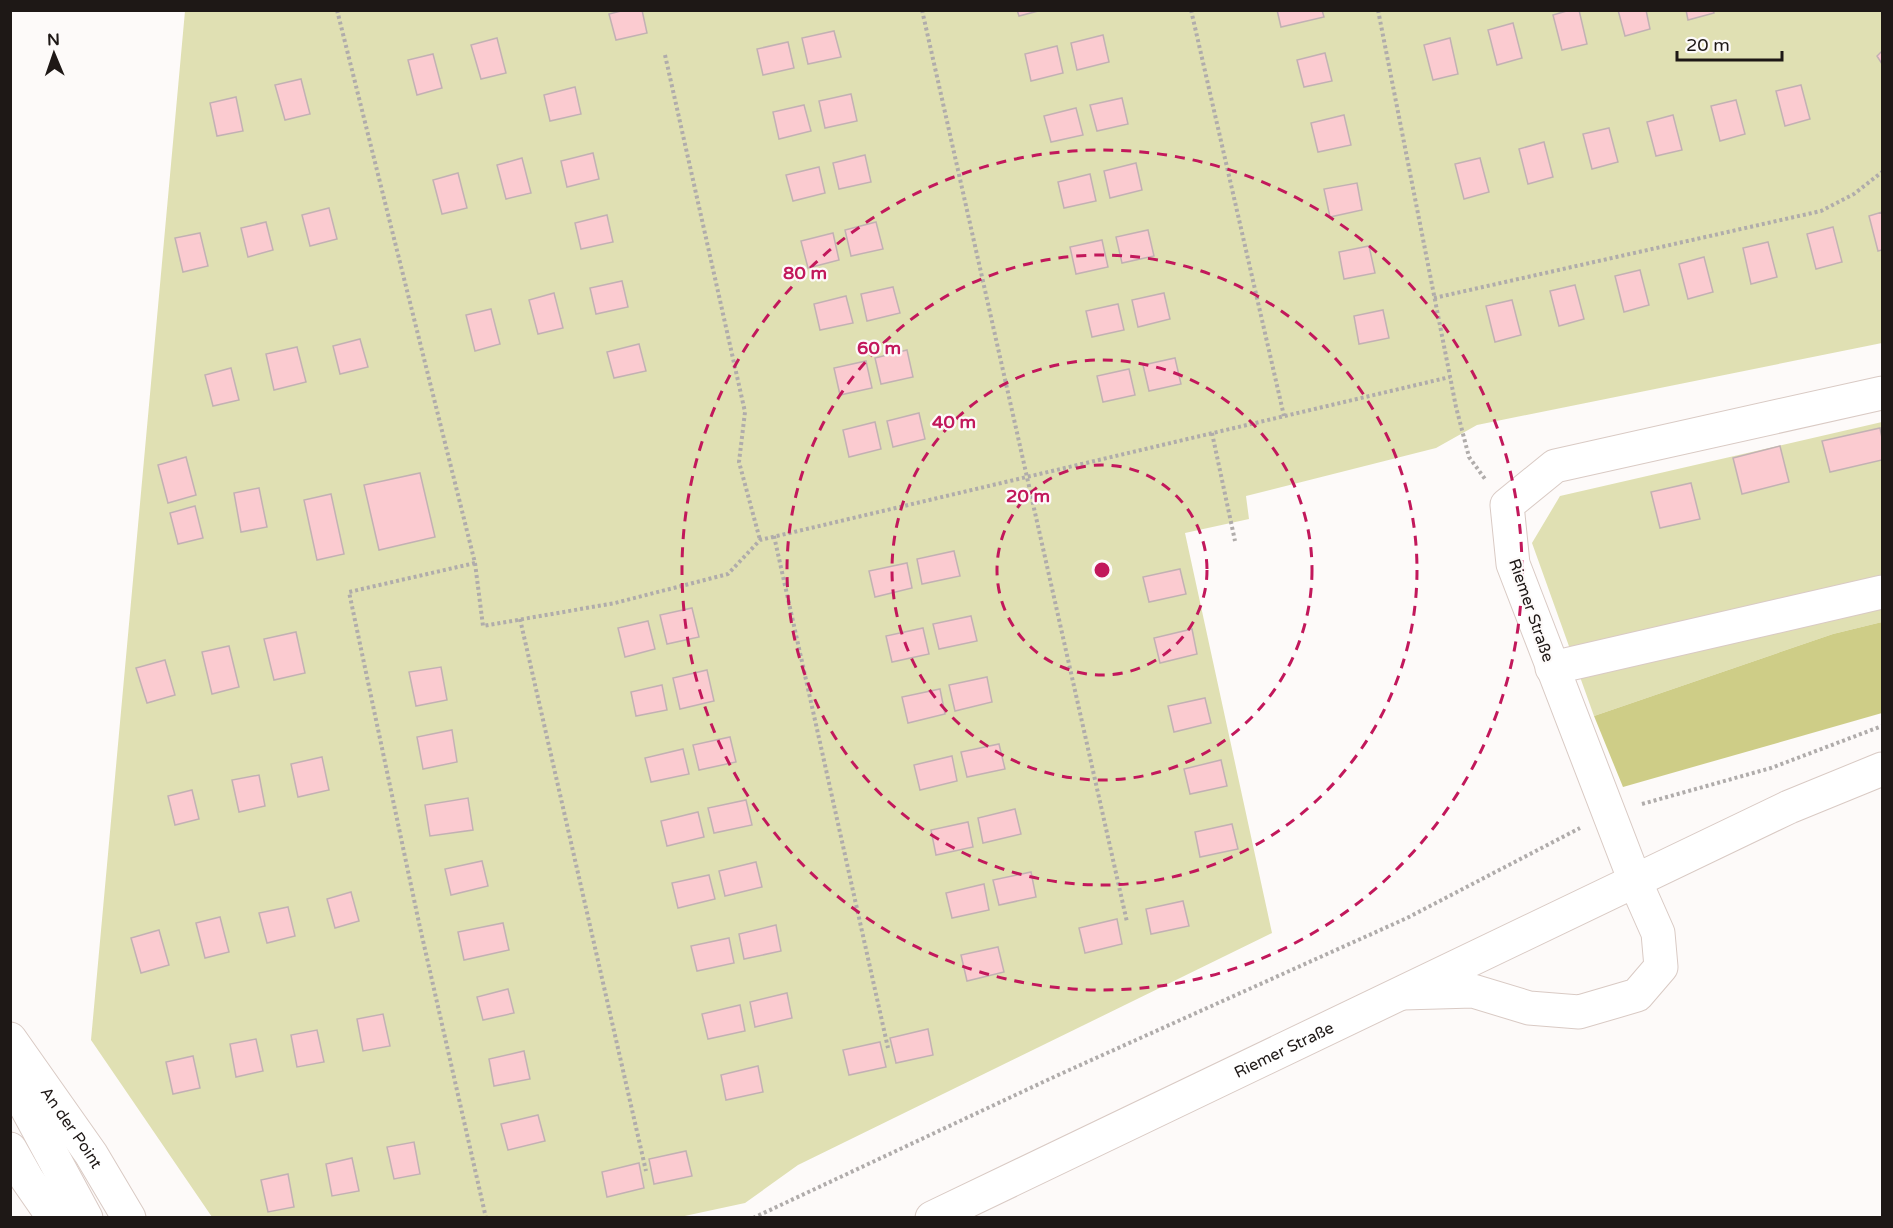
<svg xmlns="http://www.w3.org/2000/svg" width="1893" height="1228" viewBox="0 0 1893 1228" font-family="'Varela Round',sans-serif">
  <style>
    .green { fill: #e0e0b3 }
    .forest { fill: #cecd87 }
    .building { fill: #fbcbd0; stroke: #c2b1b3; stroke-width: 1.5 }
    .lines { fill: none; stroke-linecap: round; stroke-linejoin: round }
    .minor-casing { stroke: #d9cac4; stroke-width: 35 }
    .path { stroke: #b0acab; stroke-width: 4; stroke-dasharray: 3 3; stroke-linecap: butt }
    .minor { stroke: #fff; stroke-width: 33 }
    .ring { fill: none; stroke: #c2185b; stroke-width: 3; stroke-dasharray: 10 8 }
    .labels { text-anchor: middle; stroke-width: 4.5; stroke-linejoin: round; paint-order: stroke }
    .street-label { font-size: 16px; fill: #1e1816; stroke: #fdfaf9 }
    .centre { fill: #c2185b; stroke: #fdfaf9; stroke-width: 3 }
    .ring-label { font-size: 18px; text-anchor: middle; font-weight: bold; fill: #c2185b; stroke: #fdfaf9; stroke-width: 4.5; stroke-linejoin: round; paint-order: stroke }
  </style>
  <rect width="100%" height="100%" fill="#fdfaf9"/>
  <path class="green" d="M185 11H1882V343L1477 425 1436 448 1246 496 1249 519 1185 533 1272 933 798 1165 745 1203 680 1217H212L91 1040Z
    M1882 422V622L1833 634 1594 716 1532 543 1560 496Z"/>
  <path class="forest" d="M1882 622V713L1623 787 1594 716 1833 634Z"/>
  <path class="building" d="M625 10H642L647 33 616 40 609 14Z
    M1017 10H1042L1019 16Z
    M1277 10H1322L1324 17 1281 27Z
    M1570 10H1579L1587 44 1562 50 1553 15Z
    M1618 10H1646L1650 29 1625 36Z
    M1686 10H1713L1714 13 1688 20Z
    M1513 23 1522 58 1497 65 1488 30Z
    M834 31 841 57 808 64 802 38Z
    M1103 35 1109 62 1077 70 1071 43Z
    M497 38 506 73 481 79 471 45Z
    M1450 38 1458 74 1433 80 1424 45Z
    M788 42 794 68 763 75 757 49Z
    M1057 46 1063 73 1031 81 1025 54Z
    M1882 51V64L1877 56Z
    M1325 53 1332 81 1304 87 1297 60Z
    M433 54 442 88 417 95 408 60Z
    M301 79 310 114 285 120 275 85Z
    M1801 85 1810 119 1785 126 1776 91Z
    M575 87 581 114 550 121 544 95Z
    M851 94 857 121 825 128 819 101Z
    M236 97 243 131 217 136 210 103Z
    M1122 98 1128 124 1097 131 1090 105Z
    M1736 100 1745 134 1720 141 1711 106Z
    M804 105 811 131 779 139 773 112Z
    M1076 108 1083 135 1051 142 1044 116Z
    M1344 115 1351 145 1318 152 1311 123Z
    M1673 115 1682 150 1656 156 1647 122Z
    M1609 128 1618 162 1592 169 1583 134Z
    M1544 142 1553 177 1528 184 1519 149Z
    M593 153 599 179 567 187 561 161Z
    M865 155 871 182 839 189 833 163Z
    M522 158 531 193 506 199 497 165Z
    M1480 158 1489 192 1464 199 1455 164Z
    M1136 163 1142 190 1110 198 1104 171Z
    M819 167 825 193 793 201 786 175Z
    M458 173 467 208 442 214 433 180Z
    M1090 174 1096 201 1064 208 1058 182Z
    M1357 183 1362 210 1330 217 1324 189Z
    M329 208 337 239 310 246 302 215Z
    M1882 212V250L1878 251 1869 216Z
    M607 215 613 242 581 249 575 223Z
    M266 222 273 250 248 257 241 228Z
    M876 222 883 249 851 256 845 230Z
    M1833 227 1842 262 1816 269 1807 234Z
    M1148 230 1154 256 1122 263 1116 237Z
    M200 233 208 266 183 272 175 238Z
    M833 233 839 260 808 268 801 241Z
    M1102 240 1108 267 1076 274 1070 247Z
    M1768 242 1777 277 1751 284 1743 248Z
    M1369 246 1375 273 1344 279 1339 252Z
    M1704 257 1713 292 1688 299 1679 264Z
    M1640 270 1649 305 1624 312 1615 276Z
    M622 281 628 307 596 314 590 288Z
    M1575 285 1584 319 1559 326 1550 291Z
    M893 287 900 313 867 321 861 294Z
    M554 293 563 328 538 334 529 300Z
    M1164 293 1170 319 1138 327 1132 300Z
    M846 296 853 323 820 330 814 304Z
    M1512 300 1521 335 1495 342 1486 306Z
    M1118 304 1124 330 1092 337 1086 311Z
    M491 309 500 344 475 351 466 315Z
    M1383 310 1389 338 1359 344 1354 316Z
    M360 339 368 367 340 374 333 346Z
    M639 344 646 371 614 378 607 352Z
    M297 347 306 382 274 390 266 354Z
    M907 350 913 377 881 384 875 358Z
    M1175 358 1181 384 1149 391 1143 365Z
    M866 361 872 388 840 395 834 368Z
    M231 368 239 400 213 406 205 375Z
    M1129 369 1135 395 1103 402 1097 376Z
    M919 413 925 439 893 447 887 421Z
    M875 422 881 449 849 457 843 430Z
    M1880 428 1882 438V460L1830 472 1822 441Z
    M1780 446 1789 482 1742 494 1733 458Z
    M186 457 196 495 168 503 158 465Z
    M420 473 435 537 379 550 364 485Z
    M1691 483 1700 519 1660 528 1651 492Z
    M259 488 267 527 241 532 234 493Z
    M331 494 344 554 317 560 304 500Z
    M195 506 203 538 178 544 170 513Z
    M954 551 960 576 922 584 917 559Z
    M907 563 912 588 875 597 869 571Z
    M1180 569 1186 594 1149 602 1143 577Z
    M692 608 699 637 667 644 660 615Z
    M971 616 977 641 939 649 933 624Z
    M648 621 655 649 625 657 618 628Z
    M923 628 929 654 892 662 886 636Z
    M1192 629 1197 654 1160 663 1154 638Z
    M296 632 305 673 274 680 264 639Z
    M229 646 239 687 212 694 202 652Z
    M165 660 175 695 147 703 136 668Z
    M441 667 447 700 416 706 409 672Z
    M707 670 714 701 680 709 673 678Z
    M987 677 992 702 955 711 949 685Z
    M662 685 667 710 636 716 631 692Z
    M940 689 945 714 908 723 902 697Z
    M1205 698 1211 723 1174 732 1168 706Z
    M452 730 457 762 423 769 417 737Z
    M730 737 736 762 699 770 693 745Z
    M999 744 1005 769 967 777 961 752Z
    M683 749 689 774 651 782 645 758Z
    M952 756 957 781 920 790 914 765Z
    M322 757 329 790 298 797 291 764Z
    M1221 760 1227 786 1190 794 1184 769Z
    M259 775 265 806 239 812 232 780Z
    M192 790 199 819 175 825 168 796Z
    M468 798 473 830 430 836 425 805Z
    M746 800 752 825 714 833 708 808Z
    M1015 809 1021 834 983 843 978 818Z
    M698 812 704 837 667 846 661 821Z
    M968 822 973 847 936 855 931 830Z
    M1232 824 1238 849 1200 857 1195 832Z
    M482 861 488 886 451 895 445 869Z
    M756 862 762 887 725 896 719 871Z
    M1031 872 1036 897 999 905 993 880Z
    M709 875 715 899 678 908 672 883Z
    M984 884 989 910 952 918 946 893Z
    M351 892 359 921 335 928 327 899Z
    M1183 901 1189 926 1151 934 1146 909Z
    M288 907 295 936 267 943 259 913Z
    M220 917 229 952 205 958 196 923Z
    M1117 919 1122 944 1085 953 1079 928Z
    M503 923 509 950 464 960 458 932Z
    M776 925 781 951 744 959 739 934Z
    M159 930 169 965 141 973 131 938Z
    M729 938 734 963 697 971 691 946Z
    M998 947 1004 972 967 981 961 955Z
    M508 989 514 1013 483 1020 477 997Z
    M787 993 792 1018 755 1027 750 1002Z
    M740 1005 745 1031 708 1039 702 1014Z
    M383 1014 390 1046 363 1051 357 1019Z
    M928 1029 933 1055 896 1063 890 1038Z
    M317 1030 324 1062 297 1067 291 1035Z
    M256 1039 263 1071 236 1077 230 1044Z
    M880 1042 886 1067 849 1075 843 1050Z
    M524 1051 530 1079 494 1086 489 1059Z
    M193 1056 200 1088 173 1094 166 1062Z
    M758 1066 763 1092 726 1100 721 1075Z
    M538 1115 545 1141 508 1150 501 1124Z
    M414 1142 420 1174 394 1179 387 1147Z
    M686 1151 692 1176 654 1184 649 1159Z
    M352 1158 359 1191 332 1196 326 1164Z
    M639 1163 644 1188 607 1197 602 1172Z
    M288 1174 294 1207 268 1212 261 1180Z"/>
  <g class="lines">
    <defs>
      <g id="minor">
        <path d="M1552 668 1882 592"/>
        <path d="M1403 993 1473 991 1529 1008 1579 1012 1637 995 1661 967 1658 933 1635 881 1513 564 1507 505 1555 466 1882 393"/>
        <path id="s1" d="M10 1039 91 1154 129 1218"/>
        <path d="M10 1077 86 1218"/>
        <path d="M10 1149 27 1179 54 1218"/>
        <path id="s2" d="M932 1218 1789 807 1882 769"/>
      </g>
    </defs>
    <use href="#minor" class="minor-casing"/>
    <path class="path" d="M337 10 475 563 483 626 615 603 728 574 760 540 1450 377
      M922 10 1127 922
      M1191 10 1284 416
      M1378 10 1456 407 1469 457 1485 479
      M665 55 745 412 739 462 760 540
      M1434 298 1821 211 1854 194 1882 172
      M1212 433 1235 541
      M774 536 888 1048
      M475 563 349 592 419 923 486 1218
      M520 619 646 1171
      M1642 804 1771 768 1882 726
      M753 1218 1056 1076 1407 918 1580 828"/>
    <use href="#minor" class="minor"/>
  </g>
  <g class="ring">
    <circle cx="1102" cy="570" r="105"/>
    <circle cx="1102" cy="570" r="210"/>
    <circle cx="1102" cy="570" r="315"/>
    <circle cx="1102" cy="570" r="420"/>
  </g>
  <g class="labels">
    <g class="street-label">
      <text transform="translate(1532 610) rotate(71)" y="6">Riemer Straße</text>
      <text dy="6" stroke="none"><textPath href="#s2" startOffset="390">Riemer Straße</textPath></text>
      <text dy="6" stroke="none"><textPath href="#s1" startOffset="108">An der Point</textPath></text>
    </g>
  </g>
  <circle cx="1102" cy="570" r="9" class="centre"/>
  <g class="ring-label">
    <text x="805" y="279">80 m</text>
    <text x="879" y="354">60 m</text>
    <text x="954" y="428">40 m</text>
    <text x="1028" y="502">20 m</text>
  </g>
  <rect width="1893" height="1228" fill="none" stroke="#1e1816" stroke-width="24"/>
  <g transform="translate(54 54) rotate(358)" stroke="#fdfaf9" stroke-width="4.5" paint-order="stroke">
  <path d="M0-4.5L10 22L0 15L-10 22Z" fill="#1e1816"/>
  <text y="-9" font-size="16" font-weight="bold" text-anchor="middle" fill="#1e1816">N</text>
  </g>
  <path d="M1677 51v9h105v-9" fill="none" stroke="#1e1816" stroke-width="3"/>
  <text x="1686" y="51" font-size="18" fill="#1e1816" stroke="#fdfaf9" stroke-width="4.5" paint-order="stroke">20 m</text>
</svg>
